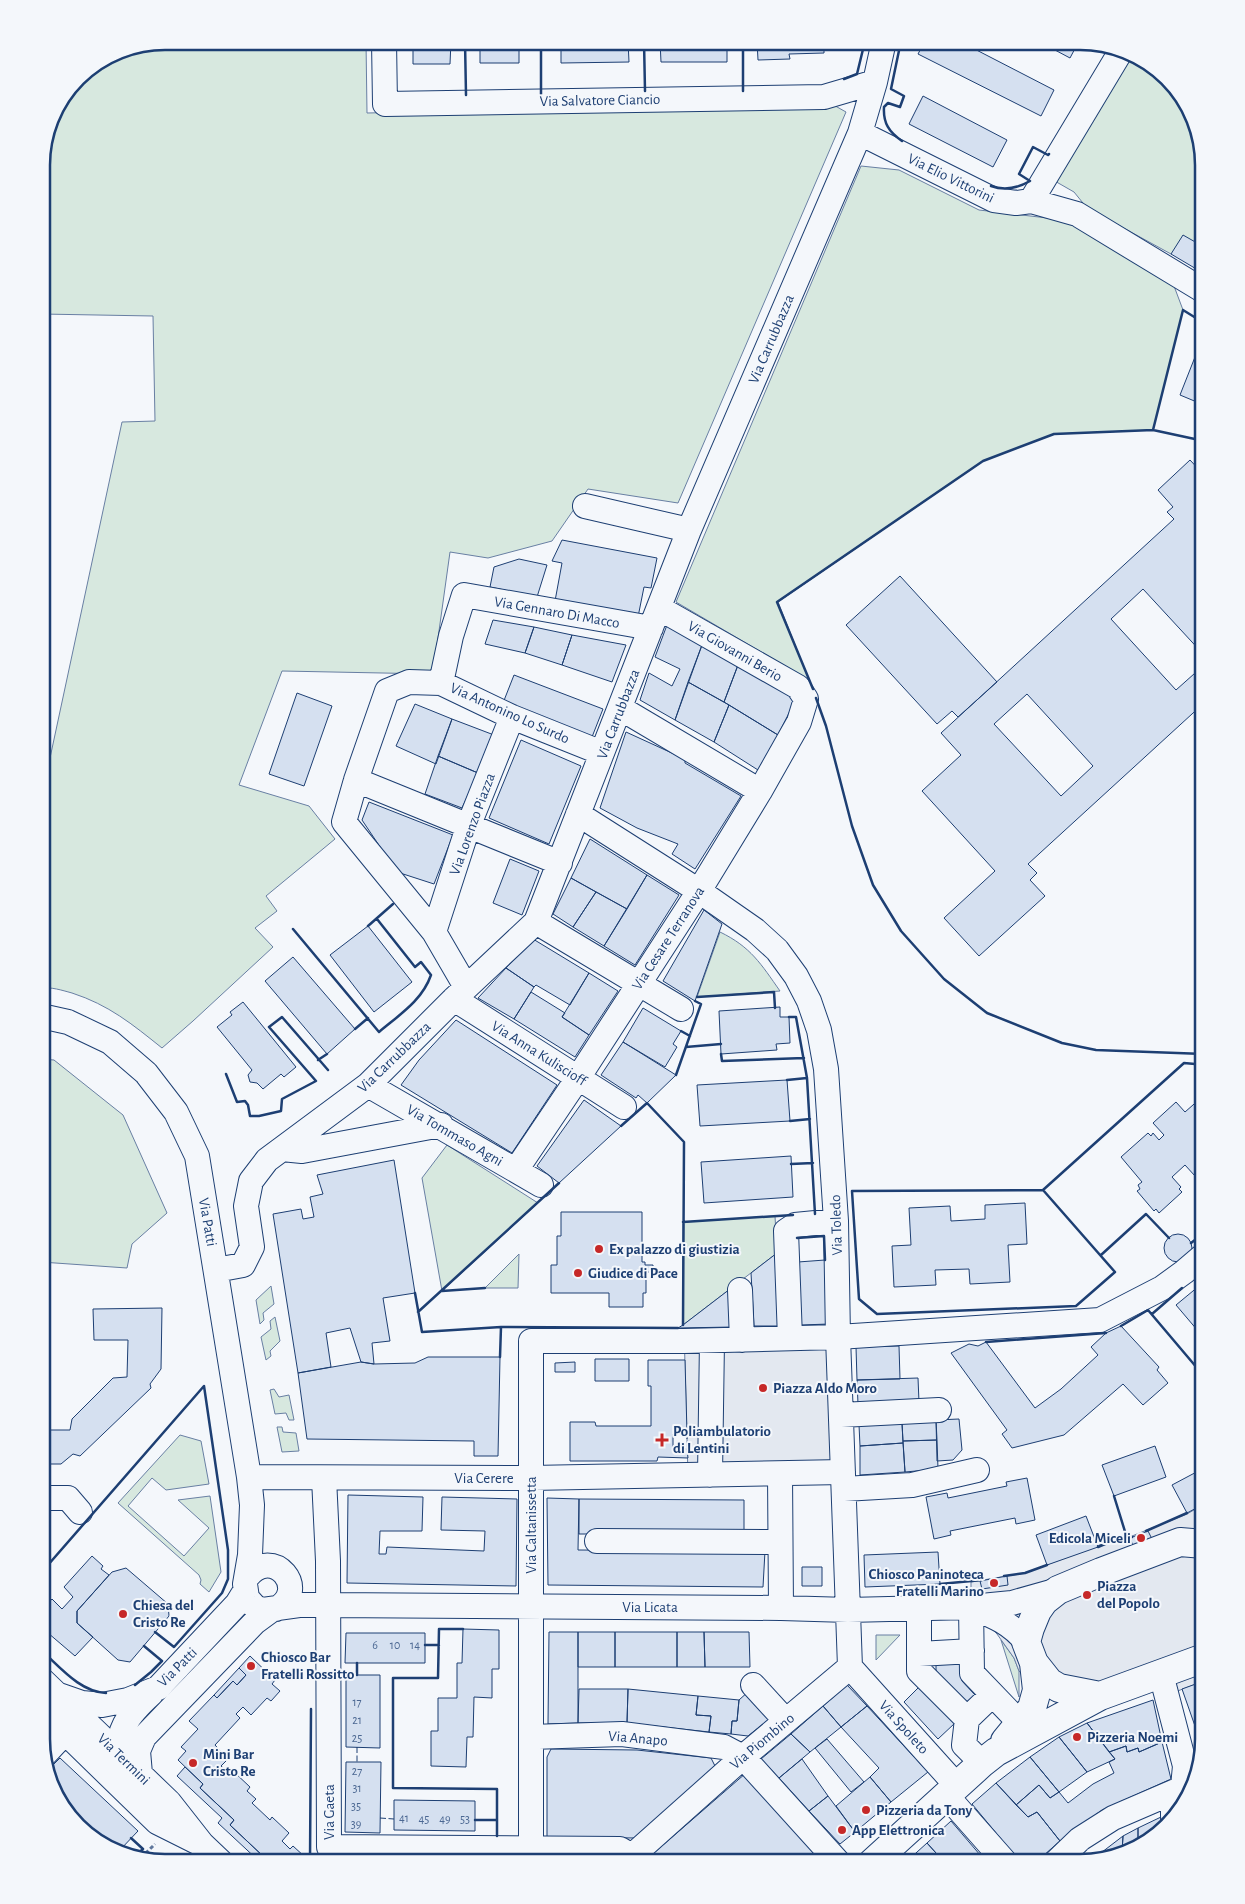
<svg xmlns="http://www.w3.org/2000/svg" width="1245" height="1904" viewBox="0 0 1245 1904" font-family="'Alegreya Sans',sans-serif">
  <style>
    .green { fill: #d7e8df; stroke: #687fa3 }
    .parking { fill: #e3e8f0; stroke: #687fa3 }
    .building { fill: #d5e0f0; stroke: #1d3f73; fill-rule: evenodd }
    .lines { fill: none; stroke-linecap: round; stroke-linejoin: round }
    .minor-casing { stroke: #1d3f73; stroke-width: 26 }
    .major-casing { stroke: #1d3f73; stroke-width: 30 }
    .path { stroke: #5e769c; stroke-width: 3; stroke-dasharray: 4 2.5; stroke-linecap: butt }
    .minor { stroke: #f4f7fb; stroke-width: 24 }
    .major { stroke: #f4f7fb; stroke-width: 28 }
    .fence { stroke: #1d3f73; stroke-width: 1; stroke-dasharray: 6 2.5; stroke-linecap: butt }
    .wall { stroke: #1d3f73; stroke-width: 2.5 }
    .poi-dot { fill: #c62828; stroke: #f4f7fb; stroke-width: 2 }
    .labels { text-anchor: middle; stroke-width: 4; stroke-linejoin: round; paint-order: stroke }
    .number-label { font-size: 12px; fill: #4b6792 }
    .street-label { font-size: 15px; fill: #1d3f73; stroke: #f4f7fb }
    .poi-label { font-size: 15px; font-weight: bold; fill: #1d3f73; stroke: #f4f7fb; text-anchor: start }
    .rim { fill: none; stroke: #1d3f73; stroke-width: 2.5 }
  </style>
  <rect width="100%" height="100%" fill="#f4f7fb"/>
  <path class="green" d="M165 41H366L367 113 830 103 846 112 678 503 588 489 552 541 488 558 450 552 433 674 282 671 239 785 309 806 335 839 266 896 277 911 255 928 273 947 193 1021 162 1048C132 1024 109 1005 72 993 61 990 52 987 41 988V800L122 422 155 421 153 316 41 314 42 157 51 117 78 77 118 51Z
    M1130 54 1142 58 1187 103 1204 165V247L1171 254 1087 208 1074 192 1053 180Z
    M861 166 899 170 979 210 1073 221 1174 286 1183 310 1153 430 1054 434 983 461 778 602 809 680 676 602Z
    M720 932C751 947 761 964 780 991L697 997Z
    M41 1059 54 1060 123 1115 167 1213 132 1244 127 1268 41 1262Z
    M447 1145 538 1203 442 1291 422 1178Z
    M775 1216 777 1253 683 1325V1222Z
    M519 1254 518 1288H485Z
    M271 1286 274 1304 263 1313 264 1320 260 1324 256 1300Z
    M275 1317 280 1341 270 1351 271 1356 266 1360 261 1337 271 1329 270 1321Z
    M274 1389 279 1397 289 1395 294 1420H289L286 1413 275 1414 270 1390Z
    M277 1427H282L283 1432 296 1433 299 1451 282 1452Z
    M180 1435 201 1441 209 1484 166 1490 152 1478 128 1506 184 1556 209 1528 178 1500 210 1496 221 1572 209 1592 200 1584 201 1580 199 1575 118 1503Z
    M876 1635H900L876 1660Z
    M1001 1640 1014 1658 1019 1671V1697Z"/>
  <path class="parking" d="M839 1324 843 1472 688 1476 684 1328Z
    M1204 1504V1681L1167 1695 1161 1674 1073 1710 1037 1690 1019 1671 1014 1658 997 1634 971 1607V1582L1025 1573 1126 1535 1127 1538 1187 1514Z"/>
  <path class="building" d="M413 41H451L450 64H413Z
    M480 41H519V63H480Z
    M561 41H628L629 62 561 63Z
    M660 41H727V62H661Z
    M757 41H824V53L789 54 790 59 758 60Z
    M925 41H959L1054 90 1041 116 918 54Z
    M1038 41H1079L1070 58Z
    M923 96 1007 140 993 167 909 124Z
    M1183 235 1204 247V260L1198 270 1171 254Z
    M1195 357 1204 361V405L1180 395Z
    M1190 460 1204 475V655L1143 589 1111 619 1176 690 1204 665V703L1028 864 1037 873 1030 880 1045 896 979 956 944 918 995 871 922 791 961 755 941 733 1174 519 1167 512 1173 507 1158 490ZM1027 694 1093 766 1061 796 994 724Z
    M562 540 657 558 651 588 644 587 638 617 555 601 562 563 552 561Z
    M519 559 547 565 537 597 490 587 494 567Z
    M900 576 997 682 958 717 952 711 937 724 846 625Z
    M493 620 534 627 525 653 485 644Z
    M667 625 702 645 675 720 640 700 649 673 672 686 680 669 655 657Z
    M534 627 572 635 562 665 525 653Z
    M572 635 626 645 612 682 562 665Z
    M702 645 738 665 724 702 688 682Z
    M738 665 797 697 778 735 724 702Z
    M514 675 603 709 592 737 503 703Z
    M688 682 729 705 714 742 675 720Z
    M297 693 332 706 304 786 269 774Z
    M415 704 452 719 436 764 396 746Z
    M729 705 778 735 758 770 714 742Z
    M452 719 494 735 478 773 438 756Z
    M626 732 685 759V763L741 796 695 869 672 854 678 844 637 828 600 808Z
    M521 740 581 766 549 844 489 818Z
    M438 756 478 773 462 808 425 794Z
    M369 802 453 835 434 884 397 872 362 820Z
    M590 839 647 875 627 909 571 878Z
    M510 859 539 871 522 915 493 903Z
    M647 875 679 895 635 965 604 946Z
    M571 878 596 892 573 927 553 914Z
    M596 892 627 909 604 946 573 927Z
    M704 910 722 924 695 1001 663 981Z
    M368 926 412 982 374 1012 330 955Z
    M533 939 589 973 570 1005 536 985 534 987 506 968Z
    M293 957 355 1029 327 1054 265 981Z
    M506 968 534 987 514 1019 478 998Z
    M589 973 618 991 589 1035 562 1017Z
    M531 992 565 1013 562 1017 589 1035 575 1057 514 1019Z
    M243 1002 296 1067 284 1077 281 1074 263 1089 257 1083 250 1082 248 1075 252 1070 217 1027 232 1015 230 1012Z
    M780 1007V1017H789L790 1043 776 1044 777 1050 721 1054 719 1011Z
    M643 1008 681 1031 673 1044 677 1047 665 1067 623 1042Z
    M456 1020 557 1085 512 1153 401 1085 419 1060Z
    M623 1042 676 1075 647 1103 638 1095 636 1098 601 1075Z
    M787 1080 790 1121 700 1126 697 1085Z
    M1202 1097 1204 1099V1168L1195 1176 1185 1165 1172 1177 1181 1187 1179 1189 1182 1192 1159 1213 1156 1209 1154 1211 1137 1191 1140 1189 1138 1185 1142 1182 1121 1157 1148 1133 1151 1136 1153 1133 1159 1140 1164 1135 1153 1123 1176 1102 1185 1112Z
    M584 1100 621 1126 559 1183 537 1166Z
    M791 1156 793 1197 704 1203 701 1162Z
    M394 1160 415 1293 383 1298 390 1341 372 1343 374 1364 361 1362 350 1328 326 1333 331 1367 298 1373 273 1214 301 1209 303 1219 314 1217 310 1197 323 1194 317 1175Z
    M1025 1203 1027 1244 1008 1245 1010 1282 970 1284 969 1269 935 1270 936 1285 894 1287 892 1246 911 1245 909 1208 950 1206 951 1221 985 1219V1205Z
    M561 1212H642V1262H645V1265H653V1272H646V1293H643V1307H609V1293H551V1265H557V1236H561Z
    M1164 1248a14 14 0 1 1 28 0a14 14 0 1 1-28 0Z
    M777 1253 782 1326H754L751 1273Z
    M825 1260 829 1324 801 1325 798 1262Z
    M1199 1286 1204 1292V1338L1176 1305Z
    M730 1289 733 1327 678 1328 683 1325Z
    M162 1308 161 1369 150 1384 151 1388 80 1456 73 1454 61 1464H41V1430H70L72 1419 113 1378 127 1377 128 1340H94L93 1309Z
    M1121 1326 1159 1367 1157 1370 1168 1383 1143 1405 1123 1384 1064 1435 1012 1448 1002 1434 1007 1430 951 1353 969 1344 978 1346 986 1342 1035 1408 1061 1389 1098 1355 1091 1347 1106 1333Z
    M899 1346 900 1379 857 1380 856 1347Z
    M428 1357H500L498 1456H474V1441L307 1439 298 1373 361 1362 374 1364 415 1363Z
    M595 1359H629V1381H595Z
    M648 1360H685L687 1433 673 1434V1449H687L688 1458 658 1457 657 1461H570V1422H595L596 1426H651V1386H648Z
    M575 1362V1372H555V1363Z
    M918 1378 919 1402 858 1404 857 1380Z
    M959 1419 962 1450 953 1460 937 1461 936 1420Z
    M936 1420 937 1440 903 1441 902 1423Z
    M902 1423 903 1443 860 1446 859 1425Z
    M937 1440 938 1469 905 1472 903 1441Z
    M903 1443 905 1472 860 1475V1446Z
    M1155 1446 1166 1477 1114 1496 1102 1465Z
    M1204 1468V1504L1187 1513 1172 1485Z
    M1027 1478 1035 1520 1016 1524 1015 1518 950 1531 951 1535 934 1539 926 1497 947 1493 948 1498 1007 1486 1006 1482Z
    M348 1495 423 1497 422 1531H380L379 1554H386L387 1547 484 1551 485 1531 441 1530 442 1497 517 1499 516 1586 347 1583Z
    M547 1498 579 1499 578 1550 765 1551 763 1587 548 1585Z
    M579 1499 744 1500V1534H579Z
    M1086 1516 1098 1547 1047 1565 1036 1535Z
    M1148 1531 1152 1539 1133 1546 1130 1538Z
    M938 1552 940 1584 865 1587 864 1555Z
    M92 1556 103 1566 101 1569 109 1575 77 1611V1623L93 1637 75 1656 41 1627V1611L52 1599 62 1609 73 1597 64 1587Z
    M802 1567H822V1586H802Z
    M126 1568 168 1604 169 1616 130 1662 118 1660 77 1623V1611L112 1572Z
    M1007 1576 1008 1585 982 1589 980 1581Z
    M463 1629 499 1630V1669H492V1698L474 1697 473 1737H467L466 1767 431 1766V1731H438V1698H457V1663H462Z
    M549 1632H578V1723L548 1724Z
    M578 1632H615V1667H578Z
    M615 1632H677V1667H615Z
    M677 1632H704L705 1667H677Z
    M704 1632H749L750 1667H705Z
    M346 1633H425V1663H345Z
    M961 1644 962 1681 989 1710H943L920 1686 936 1671V1645Z
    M250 1656 275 1680 272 1684 280 1691 271 1701 267 1698 251 1715 243 1707 236 1714 240 1718 215 1745 228 1759 221 1766 230 1774 233 1771 250 1787 247 1791 256 1799 252 1803 270 1820 272 1817 289 1833 282 1841 290 1849 293 1846 305 1857 300 1863H261L265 1858 230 1825 234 1820 200 1788 203 1784 178 1760 186 1751 181 1747 198 1729 189 1721 214 1695 217 1698 233 1681 237 1685 246 1675 239 1668Z
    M239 1668 246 1675 237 1685 233 1681 217 1698 214 1695Z
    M346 1675H380V1748L346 1747Z
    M1204 1681V1740L1202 1746 1182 1689Z
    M847 1685 867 1706 841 1727 823 1706Z
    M920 1686 955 1723 938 1739 904 1702Z
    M579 1689H628L627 1723H578Z
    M628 1689 698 1696 696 1715 711 1716 709 1732 627 1723Z
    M749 1691 772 1717 748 1736 731 1734 732 1721H737L739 1700Z
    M698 1696 739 1700 737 1721H732L731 1734 709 1732 711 1716 696 1715Z
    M1153 1700 1162 1742 1139 1752 1138 1748 1127 1752 1126 1746 1109 1752 1087 1723Z
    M823 1706 841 1727 810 1752 791 1734Z
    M867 1706 928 1772 891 1802 870 1777 879 1768 841 1727Z
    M1087 1723 1115 1759 1087 1772 1059 1737Z
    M791 1734 810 1752 779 1778 761 1759Z
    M1059 1737 1087 1772 1059 1792 1030 1757Z
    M827 1739 864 1782 851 1792 815 1748Z
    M1162 1742 1171 1779 1102 1810 1060 1841 1037 1812 1028 1817 1016 1805 1039 1785 1050 1798 1059 1792 1068 1803 1093 1784 1114 1773 1109 1762 1115 1759 1109 1752 1126 1746 1127 1752 1138 1748 1139 1752Z
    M551 1749 637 1750 711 1758 715 1766 635 1838 547 1837V1757Z
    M1030 1757 1059 1792 1050 1798 1039 1785 1016 1805 996 1783Z
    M60 1758 138 1831 119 1851 106 1847 58 1801 49 1769Z
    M802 1759 828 1796 809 1811 779 1778Z
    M346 1762H381L380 1833 345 1832Z
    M185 1767 203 1784 200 1788 234 1820 230 1825 265 1858 261 1863 218 1823 222 1818 177 1776Z
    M746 1773 823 1862 773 1863 770 1858 765 1863H717L712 1857 706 1863H653L648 1858Z
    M870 1777 891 1802 855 1832 836 1806Z
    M996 1783 1028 1817 1037 1812 1060 1841 1035 1863H1021L972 1804Z
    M828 1796 855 1832 840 1844 809 1811Z
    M394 1800 475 1801V1831L394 1830Z
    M1161 1817 1160 1828 1142 1846 1138 1848V1828Z
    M951 1821 981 1856 973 1863H945L927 1843Z
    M1138 1828V1848L1122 1852 1123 1836Z
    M1123 1836 1122 1852 1093 1859Z
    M927 1843 945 1863H907L906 1862Z"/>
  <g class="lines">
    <defs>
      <path id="minor" d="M384 41 385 104 824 97 875 82
        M860 133 994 200 1016 203 1031 201 1077 214 1204 291
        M1031 201 1121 51
        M585 506 689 530
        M441 683 451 636 464 595 651 628
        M620 708 760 791
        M356 780 560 863
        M578 814 699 891 755 930 777 950 796 976 809 1001 819 1030 826 1069 836 1221 838 1337 850 1667 743 1757 632 1856
        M536 922 681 1009
        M434 932 468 827 512 717
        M466 987 434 932 344 822 356 780 387 691 409 682 441 683 512 717 602 753
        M454 999 624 1107
        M41 1016 68 1022 110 1042 146 1073 176 1112 197 1156 249 1477 252 1505 250 1555 245 1584 247 1598 256 1608 263 1610 299 1605H329L781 1608 848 1610 971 1607 1012 1603 1058 1590
        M368 1085 541 1185
        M282 1149 302 1151 441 1125
        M516 1170 578 1078 699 891 760 791 799 722 806 699 798 687 659 608
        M216 1270 243 1265 252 1247 246 1206 251 1181 267 1160 368 1085 454 999 536 922 689 530 860 133 875 82 884 41
        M740 1290 742 1340
        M790 1338 786 1231 795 1225 836 1221
        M841 1415 939 1410
        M780 1474 781 1608
        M710 1475 712 1341
        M249 1477 531 1478 843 1472
        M324 1478 328 1561 329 1847 620 1849 632 1856 638 1863
        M844 1489 912 1485 977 1470
        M41 1498H68L80 1512
        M597 1541 780 1542
        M247 1577C273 1544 311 1590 276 1609
        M971 1607 972 1673 1020 1723
        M973 1608C994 1616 1012 1624 1026 1642
        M919 1609V1671L967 1719
        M919 1654 972 1651
        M850 1667 957 1786
        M1161 1674 1185 1766 1183 1787 1173 1809V1816
        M41 1679 169 1802 202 1844 222 1863
        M753 1685 786 1721
        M59 1695 82 1703 102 1705 128 1700 158 1688 237 1604 245 1591
        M41 1709 157 1822 197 1842
        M531 1737 622 1734 724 1747 743 1757 839 1863
        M45 1754 76 1721
        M982 1763 964 1745 967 1719 992 1695
        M118 1764C116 1730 127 1716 151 1694
        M140 1774 138 1751 144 1737 255 1622 270 1611
        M947 1796 1006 1863
        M531 1863V1341H684L838 1337 1100 1320 1162 1288 1184 1272 1204 1255
        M1055 1863 1080 1839 1113 1818 1192 1784"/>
      <path id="major" d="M1100 1696 1059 1688 1049 1682 1034 1663 1026 1642 1030 1628 1037 1611 1044 1601 1058 1590 1101 1572 1180 1542 1204 1544
        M1005 1741 1032 1708 1037 1690 1034 1663
        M872 1863 982 1763 996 1752 1100 1696 1204 1658"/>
    </defs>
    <use href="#minor" class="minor-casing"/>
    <use href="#major" class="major-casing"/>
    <path class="path" d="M141 1858 155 1844"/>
    <use href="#minor" class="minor"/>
    <use href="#major" class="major"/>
    <path class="fence" d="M687 1433V1449
      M357 1747V1762
      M380 1818 394 1819"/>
    <path class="wall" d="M465 41 466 95
      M541 41V94
      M644 41 645 91
      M743 41V91
      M901 41 891 89 904 96 900 107 888 103 884 107C883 123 889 132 902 141
      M844 79 857 74 865 41
      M991 186C1005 191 1018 188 1030 181L1019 174 1033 147 1048 155 1049 154
      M1153 430 1183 310 1204 323
      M813 689 777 602 983 461 1054 434 1153 430 1204 441
      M816 698 826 726 852 826 873 885 901 931 944 979 987 1013 1062 1043 1096 1050 1204 1054
      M368 926 393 904
      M293 929 379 1032C399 1015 422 1001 431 975L421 962 415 967 377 919
      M697 997 774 992 775 1008
      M789 1017H796L807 1078 815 1214
      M355 1029 368 1018
      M681 1031 690 1036
      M686 1047 721 1044
      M721 1054 722 1061 804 1058
      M318 1060 327 1054
      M226 1074 237 1102 245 1101 248 1105 250 1116H259L281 1111 282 1099 316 1081 269 1027 282 1017 328 1070
      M676 1075 701 1004 695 1001
      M787 1080 807 1078
      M790 1121 810 1119
      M621 1126 647 1103 684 1142 683 1325
      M791 1164 813 1163
      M1043 1190 1115 1272 1076 1306 877 1314 859 1299 852 1191 1043 1190 1184 1063 1195 1064 1204 1071
      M683 1222 793 1215
      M797 1238 824 1236 825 1260
      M1191 1243 1204 1233
      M1101 1255 1146 1214 1169 1238
      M442 1291 485 1288
      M415 1293 422 1332 501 1327
      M418 1312 559 1183
      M1152 1314 1182 1288
      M1121 1326 1148 1310 1203 1375
      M986 1342 1106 1333
      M500 1357 501 1327 678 1328
      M1114 1496 1127 1538 1132 1537
      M1146 1531 1187 1513
      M1098 1547 1126 1535
      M41 1573 204 1386 228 1550V1579L222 1593 174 1647 155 1632
      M1004 1576 1025 1573 1047 1565
      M940 1584 982 1580
      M463 1629H439L438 1678H393V1788L497 1789V1836
      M425 1645H439
      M41 1650C60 1667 80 1692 106 1693
      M357 1663V1675
      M135 1685 151 1672 162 1661 144 1646
      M475 1820H497
      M131 1838 143 1849 135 1856
      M603 1862 619 1863
      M310 1863 311 1709"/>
  </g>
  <g class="poi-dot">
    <circle cx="599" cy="1249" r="5"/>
    <circle cx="578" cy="1273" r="5"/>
    <circle cx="763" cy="1388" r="5"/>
    <path d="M659.5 1432.5h5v5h5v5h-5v5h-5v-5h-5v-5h5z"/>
    <circle cx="1141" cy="1538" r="5"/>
    <circle cx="994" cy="1583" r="5"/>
    <circle cx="1087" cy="1595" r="5"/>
    <circle cx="123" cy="1614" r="5"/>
    <circle cx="251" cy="1666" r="5"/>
    <circle cx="1077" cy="1737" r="5"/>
    <circle cx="193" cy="1763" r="5"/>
    <circle cx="866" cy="1810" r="5"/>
    <circle cx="842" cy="1830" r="5"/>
  </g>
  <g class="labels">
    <g class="number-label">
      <text x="375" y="1649">6</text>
      <text x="395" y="1649">10</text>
      <text x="415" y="1649">14</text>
      <text x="357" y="1706">17</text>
      <text x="357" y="1724">21</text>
      <text x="357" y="1742">25</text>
      <text x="357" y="1775">27</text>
      <text x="357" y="1792">31</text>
      <text x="356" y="1810">35</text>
      <text x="404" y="1822">41</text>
      <text x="424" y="1823">45</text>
      <text x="445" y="1823">49</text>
      <text x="465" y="1823">53</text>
      <text x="356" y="1828">39</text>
    </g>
    <g class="street-label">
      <text transform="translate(600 100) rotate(-1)" y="5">Via Salvatore Ciancio</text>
      <text transform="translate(951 178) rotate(26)" y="5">Via Elio Vittorini</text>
      <text transform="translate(771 339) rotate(-67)" y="5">Via Carrubbazza</text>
      <text transform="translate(557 612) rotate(10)" y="5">Via Gennaro Di Macco</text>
      <text transform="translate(735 651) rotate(30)" y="5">Via Giovanni Berio</text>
      <text transform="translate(510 713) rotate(24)" y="5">Via Antonino Lo Surdo</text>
      <text transform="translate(618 714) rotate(-69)" y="5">Via Carrubbazza</text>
      <text transform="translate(472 824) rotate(-70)" y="5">Via Lorenzo Piazza</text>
      <text transform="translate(668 938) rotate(-57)" y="5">Via Cesare Terranova</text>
      <text transform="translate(539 1053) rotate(32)" y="5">Via Anna Kuliscioff</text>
      <text transform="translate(394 1057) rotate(-44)" y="5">Via Carrubbazza</text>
      <text transform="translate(455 1135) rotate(30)" y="5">Via Tommaso Agni</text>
      <text transform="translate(208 1222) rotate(80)" y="5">Via Patti</text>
      <text transform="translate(836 1225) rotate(-92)" y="5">Via Toledo</text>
      <text x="484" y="1483">Via Cerere</text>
      <text transform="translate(531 1525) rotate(-90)" y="5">Via Caltanissetta</text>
      <text x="650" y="1612">Via Licata</text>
      <text transform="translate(177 1667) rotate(-45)" y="5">Via Patti</text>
      <text transform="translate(904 1727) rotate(48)" y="5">Via Spoleto</text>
      <text transform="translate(638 1738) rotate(5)" y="5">Via Anapo</text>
      <text transform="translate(762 1741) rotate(-40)" y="5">Via Piombino</text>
      <text transform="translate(124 1759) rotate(44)" y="5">Via Termini</text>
      <text transform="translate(329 1812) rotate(-90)" y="5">Via Gaeta</text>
    </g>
    <g class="poi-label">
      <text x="609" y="1254">Ex palazzo di giustizia</text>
      <text x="588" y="1278">Giudice di Pace</text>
      <text x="773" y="1393">Piazza Aldo Moro</text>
      <text x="673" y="1436">Poliambulatorio<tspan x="673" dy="17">di Lentini</tspan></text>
      <text x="1131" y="1543" text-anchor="end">Edicola Miceli</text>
      <text x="984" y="1579" text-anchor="end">Chiosco Paninoteca<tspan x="984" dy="17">Fratelli Marino</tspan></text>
      <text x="1097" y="1591">Piazza<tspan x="1097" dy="17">del Popolo</tspan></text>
      <text x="133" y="1610">Chiesa del<tspan x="133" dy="17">Cristo Re</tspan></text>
      <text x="261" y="1662">Chiosco Bar<tspan x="261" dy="17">Fratelli Rossitto</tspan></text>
      <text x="1087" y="1742">Pizzeria Noemi</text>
      <text x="203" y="1759">Mini Bar<tspan x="203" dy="17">Cristo Re</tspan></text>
      <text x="876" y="1815">Pizzeria da Tony</text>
      <text x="852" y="1835">App Elettronica</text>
    </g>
  </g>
  <path d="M0 0H1245V1904H0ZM165 50H1080A115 115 0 0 1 1195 165V1739A115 115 0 0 1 1080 1854H165A115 115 0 0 1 50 1739V165A115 115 0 0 1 165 50Z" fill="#f4f7fb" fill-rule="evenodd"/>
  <path class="rim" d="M165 50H1080A115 115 0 0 1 1195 165V1739A115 115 0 0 1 1080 1854H165A115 115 0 0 1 50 1739V165A115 115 0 0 1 165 50Z"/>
</svg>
